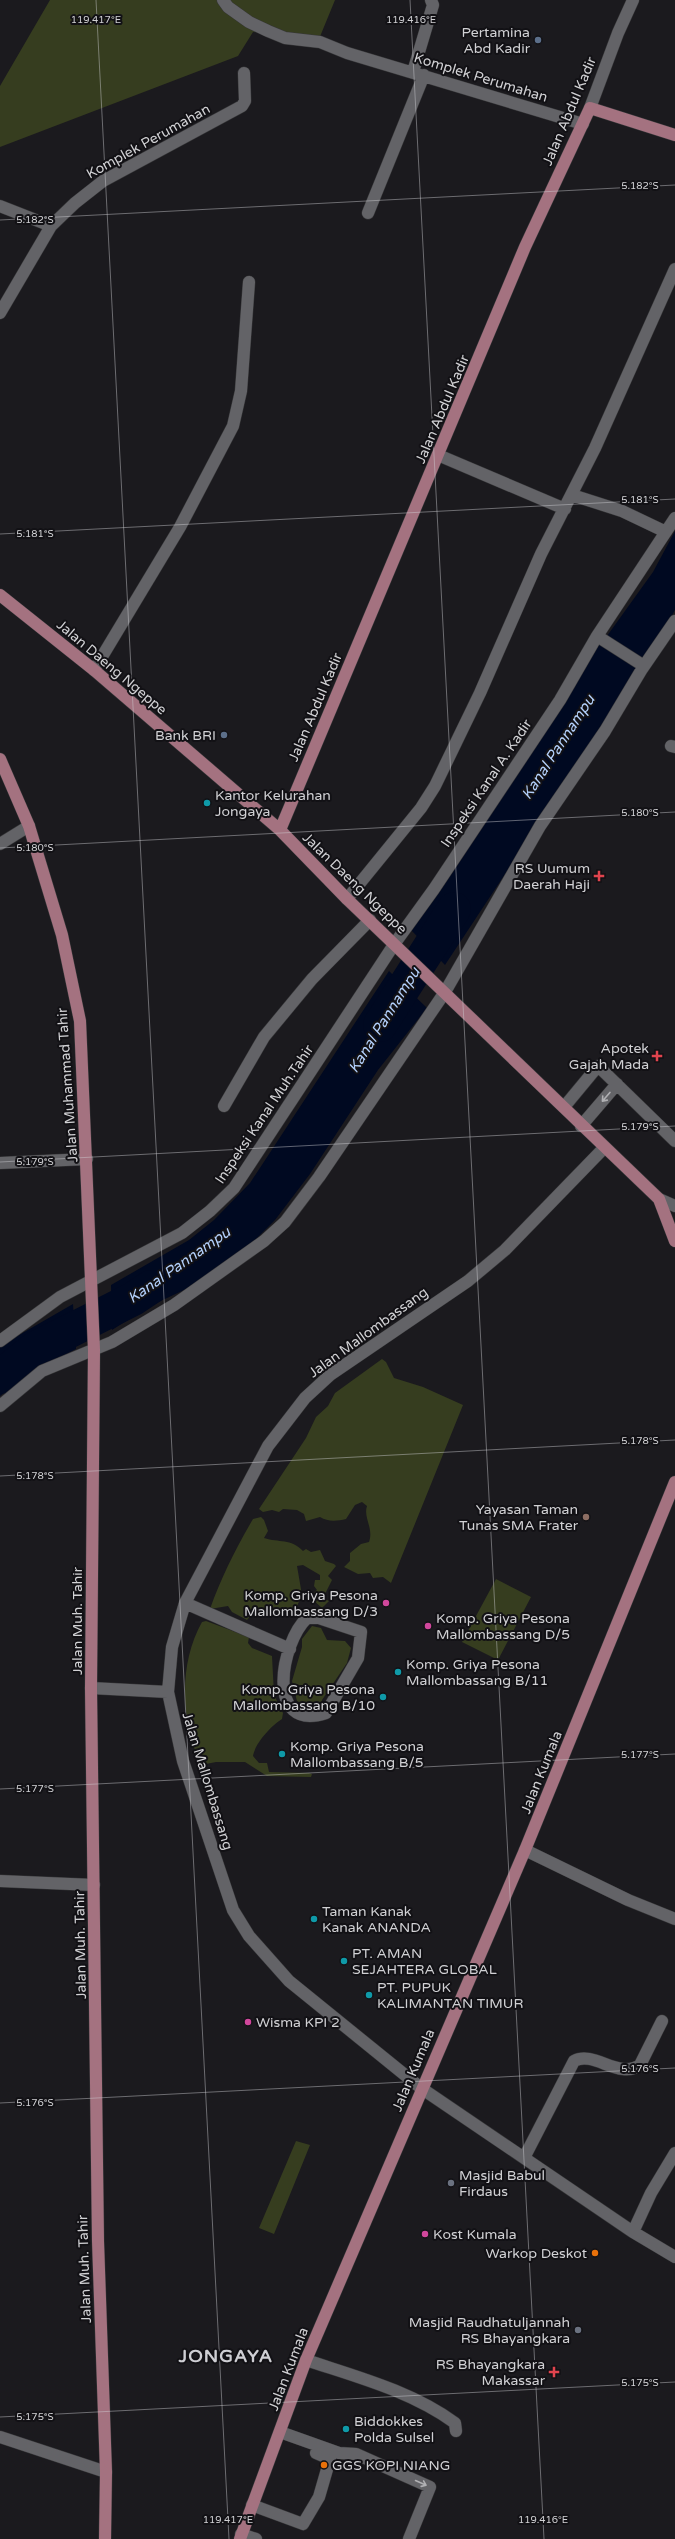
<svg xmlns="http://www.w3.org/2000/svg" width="675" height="2539" viewBox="0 0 675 2539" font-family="'Varela Round',sans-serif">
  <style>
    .green { fill: #363d1f }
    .water { fill: #000921 }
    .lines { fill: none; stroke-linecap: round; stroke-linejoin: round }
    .river { stroke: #000921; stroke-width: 34 }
    .minor-casing { stroke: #373739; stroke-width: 13 }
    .major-casing { stroke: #373739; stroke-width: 13 }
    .minor { stroke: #636367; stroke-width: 12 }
    .major { stroke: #a47280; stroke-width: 12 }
    .oneway { stroke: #b0b0b3 }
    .ticks { fill: none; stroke: #d1d1d4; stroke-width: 1; stroke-opacity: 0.45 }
    .service-dot { fill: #5c6f8a; stroke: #121115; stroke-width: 1.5 }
    .culture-dot { fill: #0f9aa8; stroke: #121115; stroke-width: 1.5 }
    .health-dot { fill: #e0444e; stroke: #121115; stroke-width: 1.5 }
    .education-dot { fill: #8d6e63; stroke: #121115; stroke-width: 1.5 }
    .hotel-dot { fill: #d1479c; stroke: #121115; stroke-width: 1.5 }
    .worship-dot { fill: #6b7280; stroke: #121115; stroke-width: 1.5 }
    .food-dot { fill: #e8710a; stroke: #121115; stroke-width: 1.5 }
    .labels { text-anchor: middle; stroke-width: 4; stroke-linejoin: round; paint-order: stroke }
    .poi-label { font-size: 14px; fill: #d1d1d4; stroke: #121115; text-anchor: start }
    .street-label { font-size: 14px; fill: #d1d1d4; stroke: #121115 }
    .water-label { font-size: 15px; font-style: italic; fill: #b4d1fc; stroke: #121115 }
    .district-label { font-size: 18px; font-weight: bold; letter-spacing: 1px; fill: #cfcfd4; stroke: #121115 }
    .ticks-label { font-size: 10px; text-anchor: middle; fill: #d1d1d4; stroke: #121115; stroke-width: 4; stroke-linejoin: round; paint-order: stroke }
  </style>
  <rect width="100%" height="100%" fill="#1b1a1e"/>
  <path class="green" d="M50 0H335L319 39 253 32 238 56 0 147V86Z
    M382 1359 386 1362 394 1378 423 1387 463 1405 391 1583 383 1577 373 1578 370 1573 358 1574 344 1567 350 1561V1553L361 1544 369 1542C374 1528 363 1518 367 1506L362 1502 355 1505 346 1519C337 1521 328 1522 320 1517L306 1521 304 1514 297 1510 283 1509 279 1512 272 1510 263 1512 259 1509 306 1438 316 1417 328 1406 335 1393Z
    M261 1517 264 1520 268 1531 264 1538C279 1543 291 1538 303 1551L306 1549 311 1552 320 1550 325 1561 334 1564 336 1566 328 1576 332 1580 323 1598 329 1601 322 1608 312 1599 313 1593 317 1590 314 1586 315 1580H320V1575L303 1565 297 1566 302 1595 293 1615 285 1608C269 1607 258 1606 247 1620L232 1612 228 1606 210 1609C221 1578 236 1548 253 1519Z
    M496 1579 531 1597 498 1660 462 1642Z
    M206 1621 249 1637 248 1643 252 1648 272 1656 274 1695 283 1713 282 1719C272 1725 255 1743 253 1756L259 1763H267L269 1772 309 1773 312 1774 311 1777 267 1776 245 1762H216L201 1765C181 1721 178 1665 202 1622Z
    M312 1626 321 1628 327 1640 345 1641 351 1648 347 1663 322 1700 321 1706H307L297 1701 292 1681 302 1647V1639Z
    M296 2141 310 2145 274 2234 259 2228Z"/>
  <path class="water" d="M675 531V610L645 661 607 636 653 572Z
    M601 642 641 668 445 965 411 930 444 885Z
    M389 971 427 1008 378 1070 310 1174 275 1220 255 1240 203 1281 148 1307 112 1330 111 1285 189 1240 214 1220 250 1183Z
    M73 1304 76 1349 35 1370 0 1396V1346Z"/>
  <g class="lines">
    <path class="river" d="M380 1025 454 909
      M0 1377 34 1349 133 1299 151 1287"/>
    <defs>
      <path id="minor" d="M223 0 228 7 249 22 268 31 285 38 320 42 347 53 583 124
        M413 72 433 5 431 0
        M590 108 618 33 633 0
        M0 206 51 226
        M368 213 424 75
        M0 313 51 226 75 203 103 181 242 106 245 101 244 73
        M438 455 565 509
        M572 495 622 511 666 532
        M597 636 644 666
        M94 670 180 527 233 426 241 391 249 282
        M671 746 675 747
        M0 844 29 826
        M347 899 421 808 435 786 480 693 541 554 595 448 675 269
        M224 1106 264 1037 312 979 370 920
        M564 1107 598 1066 675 1141
        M581 1126 617 1084
        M604 1148 505 1250 468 1281 330 1375 305 1398 268 1446 185 1603 172 1647 168 1692 183 1761 233 1910 249 1936 289 1981 421 2088 633 2232 675 2257
        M0 1163 87 1159
        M659 1199 675 1206
        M0 1341 60 1297 182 1233 210 1211 234 1188 395 943 434 889 560 700 597 636 675 518
        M0 1406 42 1371 112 1342 174 1305 264 1241 285 1222 319 1177 445 992 540 826 605 731 642 669 675 621
        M185 1603 290 1649
        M307 1618H319L361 1632 358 1658 326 1713C264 1733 281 1642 307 1618Z
        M91 1688 168 1692
        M525 1850 628 1900 675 1919
        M0 1881 94 1885
        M524 2158 574 2061C594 2050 619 2080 640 2065L662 2021
        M633 2232 651 2193 675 2153
        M306 2360C357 2377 411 2391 455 2423L456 2431
        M280 2432 339 2453 356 2454 430 2487 409 2539
        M0 2437 106 2472
        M252 2505 303 2524 319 2497 330 2459 316 2453
        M241 2534 256 2539"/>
      <path id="major" d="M0 595 94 670 280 830 347 899 659 1199 675 1241
        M0 759 29 826 62 935 80 1021 94 1350 91 1688 98 2241 106 2472 105 2539
        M280 830 525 247 590 108 675 135
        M240 2539 306 2360 525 1850 675 1482"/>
    </defs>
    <use href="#minor" class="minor-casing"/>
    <use href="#major" class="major-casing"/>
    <use href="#minor" class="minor"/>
    <use href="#major" class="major"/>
  </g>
  <defs><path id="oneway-shaft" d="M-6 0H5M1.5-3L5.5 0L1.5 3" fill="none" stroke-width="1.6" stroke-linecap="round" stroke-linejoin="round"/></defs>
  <g class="oneway">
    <use href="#oneway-shaft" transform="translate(606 1097) rotate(131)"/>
    <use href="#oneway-shaft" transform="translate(421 2483) rotate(24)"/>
  </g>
  <path class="ticks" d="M96 0 229 2539M410 0 544 2539M0 220 675 185M0 534 675 499M0 848 675 812M0 1162 675 1126M0 1476 675 1440M0 1789 675 1754M0 2103 675 2068M0 2417 675 2382"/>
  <g class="service-dot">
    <circle cx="538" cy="40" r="4"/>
    <circle cx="224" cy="735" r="4"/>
  </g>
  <g class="culture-dot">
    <circle cx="207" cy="803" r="4"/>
    <circle cx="398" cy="1672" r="4"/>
    <circle cx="383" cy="1697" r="4"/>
    <circle cx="282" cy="1754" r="4"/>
    <circle cx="314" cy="1919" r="4"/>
    <circle cx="344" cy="1961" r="4"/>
    <circle cx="369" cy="1995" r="4"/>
    <circle cx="346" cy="2429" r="4"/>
  </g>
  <g class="health-dot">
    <path d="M597 870h4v4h4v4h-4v4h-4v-4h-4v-4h4z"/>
    <path d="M655 1050h4v4h4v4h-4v4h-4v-4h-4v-4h4z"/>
    <path d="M552 2366h4v4h4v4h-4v4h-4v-4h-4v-4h4z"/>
  </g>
  <circle class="education-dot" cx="586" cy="1517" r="4"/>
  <g class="hotel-dot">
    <circle cx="386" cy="1603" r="4"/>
    <circle cx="428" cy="1626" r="4"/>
    <circle cx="248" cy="2022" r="4"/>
    <circle cx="425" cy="2234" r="4"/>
  </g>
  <g class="worship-dot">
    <circle cx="451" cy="2183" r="4"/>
    <circle cx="578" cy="2330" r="4"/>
  </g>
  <g class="food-dot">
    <circle cx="595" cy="2253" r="4"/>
    <circle cx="324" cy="2465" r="4"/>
  </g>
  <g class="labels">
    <g class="poi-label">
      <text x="530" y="37" text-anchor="end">Pertamina<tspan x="530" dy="16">Abd Kadir</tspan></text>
      <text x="216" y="740" text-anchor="end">Bank BRI</text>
      <text x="215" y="800">Kantor Kelurahan<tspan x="215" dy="16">Jongaya</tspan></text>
      <text x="590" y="873" text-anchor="end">RS Uumum<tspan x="590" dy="16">Daerah Haji</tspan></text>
      <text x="649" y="1053" text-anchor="end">Apotek<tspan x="649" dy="16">Gajah Mada</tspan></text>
      <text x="578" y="1514" text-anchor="end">Yayasan Taman<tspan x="578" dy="16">Tunas SMA Frater</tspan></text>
      <text x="378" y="1600" text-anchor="end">Komp. Griya Pesona<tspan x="378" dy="16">Mallombassang D/3</tspan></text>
      <text x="436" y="1623">Komp. Griya Pesona<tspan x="436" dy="16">Mallombassang D/5</tspan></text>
      <text x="406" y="1669">Komp. Griya Pesona<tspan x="406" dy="16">Mallombassang B/11</tspan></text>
      <text x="375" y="1694" text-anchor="end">Komp. Griya Pesona<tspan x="375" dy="16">Mallombassang B/10</tspan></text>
      <text x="290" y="1751">Komp. Griya Pesona<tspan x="290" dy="16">Mallombassang B/5</tspan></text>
      <text x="322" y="1916">Taman Kanak<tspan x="322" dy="16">Kanak ANANDA</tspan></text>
      <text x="352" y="1958">PT. AMAN<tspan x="352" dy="16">SEJAHTERA GLOBAL</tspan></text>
      <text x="377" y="1992">PT. PUPUK<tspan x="377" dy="16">KALIMANTAN TIMUR</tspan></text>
      <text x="256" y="2027">Wisma KPI 2</text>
      <text x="459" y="2180">Masjid Babul<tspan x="459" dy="16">Firdaus</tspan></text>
      <text x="433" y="2239">Kost Kumala</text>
      <text x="587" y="2258" text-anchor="end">Warkop Deskot</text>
      <text x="570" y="2327" text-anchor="end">Masjid Raudhatuljannah<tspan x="570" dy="16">RS Bhayangkara</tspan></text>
      <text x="545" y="2369" text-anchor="end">RS Bhayangkara<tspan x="545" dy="16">Makassar</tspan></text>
      <text x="354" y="2426">Biddokkes<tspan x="354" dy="16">Polda Sulsel</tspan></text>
      <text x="332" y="2470">GGS KOPI NIANG</text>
    </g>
    <g class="street-label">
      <text transform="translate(481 77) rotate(17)" y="5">Komplek Perumahan</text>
      <text transform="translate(569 111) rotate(-67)" y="5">Jalan Abdul Kadir</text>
      <text transform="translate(148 141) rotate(-29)" y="5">Komplek Perumahan</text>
      <text transform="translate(442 409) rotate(-67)" y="5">Jalan Abdul Kadir</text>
      <text transform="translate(112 667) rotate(40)" y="5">Jalan Daeng Ngeppe</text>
      <text transform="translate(315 707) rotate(-67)" y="5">Jalan Abdul Kadir</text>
      <text transform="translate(486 783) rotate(-56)" y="5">Inspeksi Kanal A. Kadir</text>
      <text transform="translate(355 883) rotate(44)" y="5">Jalan Daeng Ngeppe</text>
      <text transform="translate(67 1085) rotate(-94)" y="5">Jalan Muhammad Tahir</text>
      <text transform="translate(264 1114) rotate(-56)" y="5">Inspeksi Kanal Muh.Tahir</text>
      <text transform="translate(368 1332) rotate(-36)" y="5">Jalan Mallombassang</text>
      <text transform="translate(77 1621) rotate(-90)" y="5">Jalan Muh. Tahir</text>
      <text transform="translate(541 1772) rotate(-68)" y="5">Jalan Kumala</text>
      <text transform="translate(208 1781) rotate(73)" y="5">Jalan Mallombassang</text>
      <text transform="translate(80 1945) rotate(-91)" y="5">Jalan Muh. Tahir</text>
      <text transform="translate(413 2070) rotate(-67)" y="5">Jalan Kumala</text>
      <text transform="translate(84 2269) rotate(-92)" y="5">Jalan Muh. Tahir</text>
      <text transform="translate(288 2369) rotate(-69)" y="5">Jalan Kumala</text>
    </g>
    <g class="water-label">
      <text transform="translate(558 747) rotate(-57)" y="5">Kanal Pannampu</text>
      <text transform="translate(384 1020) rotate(-58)" y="5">Kanal Pannampu</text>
      <text transform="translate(179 1265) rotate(-35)" y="5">Kanal Pannampu</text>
    </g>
    <g class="district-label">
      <text x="226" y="2362">JONGAYA</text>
    </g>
  </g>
  <g class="ticks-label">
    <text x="96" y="23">119.417°E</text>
    <text x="411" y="23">119.416°E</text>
    <text x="640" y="189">5.182°S</text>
    <text x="35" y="223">5.182°S</text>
    <text x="640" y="503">5.181°S</text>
    <text x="35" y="537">5.181°S</text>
    <text x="640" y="816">5.180°S</text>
    <text x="35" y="851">5.180°S</text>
    <text x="640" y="1130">5.179°S</text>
    <text x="35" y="1165">5.179°S</text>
    <text x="640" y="1444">5.178°S</text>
    <text x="35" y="1479">5.178°S</text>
    <text x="640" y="1758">5.177°S</text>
    <text x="35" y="1792">5.177°S</text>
    <text x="640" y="2072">5.176°S</text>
    <text x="35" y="2106">5.176°S</text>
    <text x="640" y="2386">5.175°S</text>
    <text x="35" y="2420">5.175°S</text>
    <text x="228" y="2523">119.417°E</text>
    <text x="543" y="2523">119.416°E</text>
  </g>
</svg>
